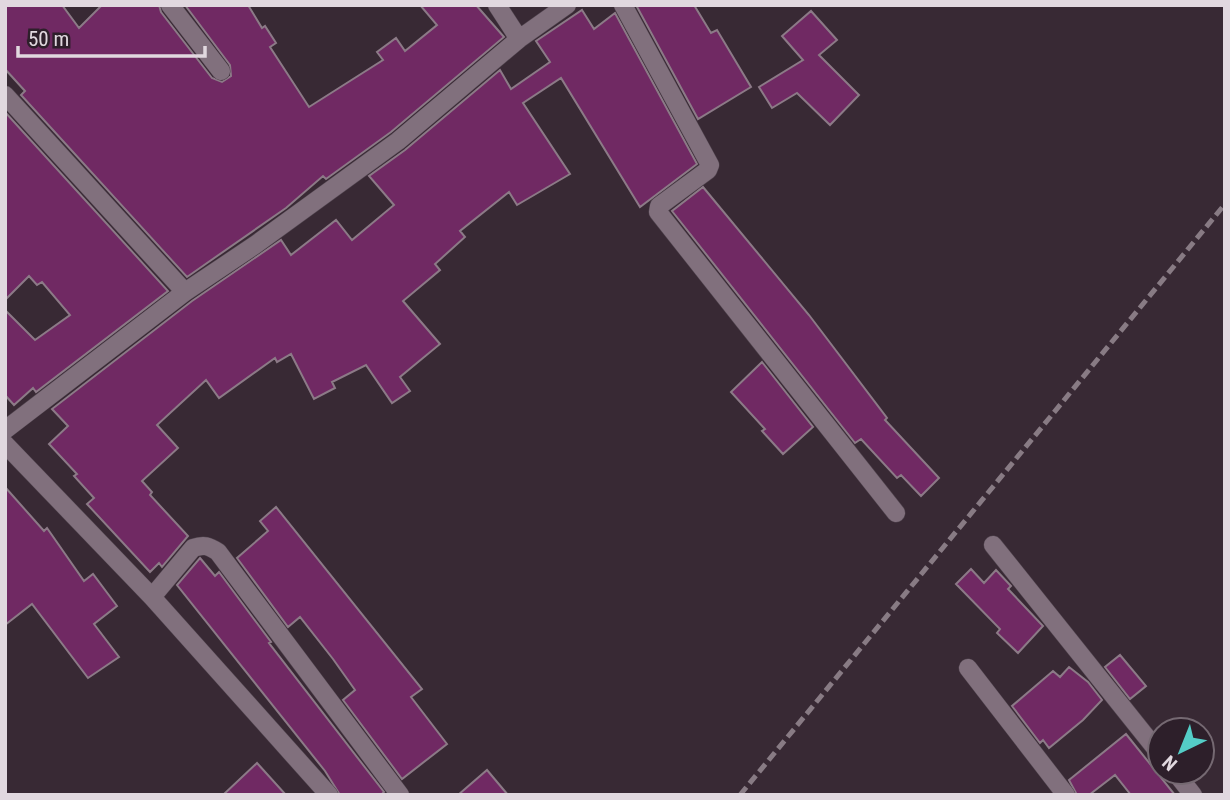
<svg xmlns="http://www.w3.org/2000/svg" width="1230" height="800" viewBox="0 0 1230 800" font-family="'Roboto Condensed',sans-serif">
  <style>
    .building { fill: #702963; stroke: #8c7a87; stroke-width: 2 }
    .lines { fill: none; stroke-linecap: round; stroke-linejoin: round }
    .street-casing { stroke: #51454f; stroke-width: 19 }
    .street { stroke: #81707d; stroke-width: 18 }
    .rail { stroke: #887b84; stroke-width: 5; stroke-dasharray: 10 5; stroke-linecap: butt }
  </style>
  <rect width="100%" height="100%" fill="#382934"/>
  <path class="building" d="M5 5H62L79 28 102 5H159L161 12 212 78 222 82 231 76 230 65 185 5H248L262 28 265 26 276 43 270 47 309 107 383 60 377 52 396 38 405 51 437 25 420 5H476L504 37 391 132 326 179 323 176 286 208 187 277 21 95 25 91 5 69Z
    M636 5H694L711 33 717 30 751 87 698 119Z
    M582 10 594 29 615 13 697 164 640 207 561 78 523 103 570 174 517 205 509 192 460 231 465 237 435 264 440 270 403 301 440 344 400 377 410 391 392 403 366 365 332 382 335 388 314 399 291 354 277 362 275 358 219 398 206 380 157 425 178 448 142 481 152 492 150 495 188 536 162 567 159 563 150 572 87 504 94 498 74 476 77 474 49 444 68 426 52 409 192 301 281 240 291 255 336 220 352 240 394 205 369 176 405 150 500 70 511 89 550 62 536 41Z
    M811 11 837 40 819 55 859 95 830 125 797 93 772 108 759 87 803 60 782 36Z
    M5 112 168 291 36 392 33 388 14 405 5 395V310L35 340 70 315 42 282 37 285 29 276 5 300Z
    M703 187 809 315 887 418 885 420 939 478 921 496 901 475 897 478 861 439 855 443 672 211Z
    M762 362 813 427 783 454 762 431 765 429 731 392Z
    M5 487 44 531 47 528 84 581 93 574 117 606 94 624 119 657 88 678 32 604 5 625Z
    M276 507 422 689 411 697 447 744 402 779 343 700 355 690 333 659 300 617 288 627 237 558 268 531 260 521Z
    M200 558 215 576 219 572 271 642 269 643 384 792 381 795H340L325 771 177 585Z
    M971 569 984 583 996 570 1011 586 1008 589 1043 626 1018 653 997 633 1000 629 956 584Z
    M1120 655 1146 686 1130 699 1105 667Z
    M1069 667 1088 682 1102 700 1083 720 1049 748 1043 740 1040 743 1012 706 1053 671 1060 677Z
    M1126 734 1175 795H1131L1115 775 1089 795H1077L1069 780Z
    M257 763 286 795H223Z
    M487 770 508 795H458Z"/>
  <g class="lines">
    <defs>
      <path id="street" d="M170 5 221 71
        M497 5 519 39
        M623 5 710 165 708 170 659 206 658 212 896 513
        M5 95 185 292
        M5 430 185 292 255 245 398 141 519 39 567 5
        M5 444 152 597 329 795
        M993 545 1160 754
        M152 597 193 548C204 544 209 546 218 552L400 795
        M968 668 1066 795
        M1175 772 1193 795"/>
    </defs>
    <use href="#street" class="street-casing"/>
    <use href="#street" class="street"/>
    <path class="rail" d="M740 795 1225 204"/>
  </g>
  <rect width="1230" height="800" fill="none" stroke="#e1d8df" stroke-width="14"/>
  <g transform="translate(1181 751) rotate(223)"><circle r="33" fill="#2d1f2a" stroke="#756972" stroke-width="2"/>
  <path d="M0-5L12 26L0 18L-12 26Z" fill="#54cdc7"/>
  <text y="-10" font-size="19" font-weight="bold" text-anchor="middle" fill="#e1d8df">N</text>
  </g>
  <path d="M18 46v10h187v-10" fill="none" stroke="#e1d8df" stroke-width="3.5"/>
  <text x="28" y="46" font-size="21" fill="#e1d8df" stroke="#2d1f2a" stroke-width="5" paint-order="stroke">50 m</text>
</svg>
